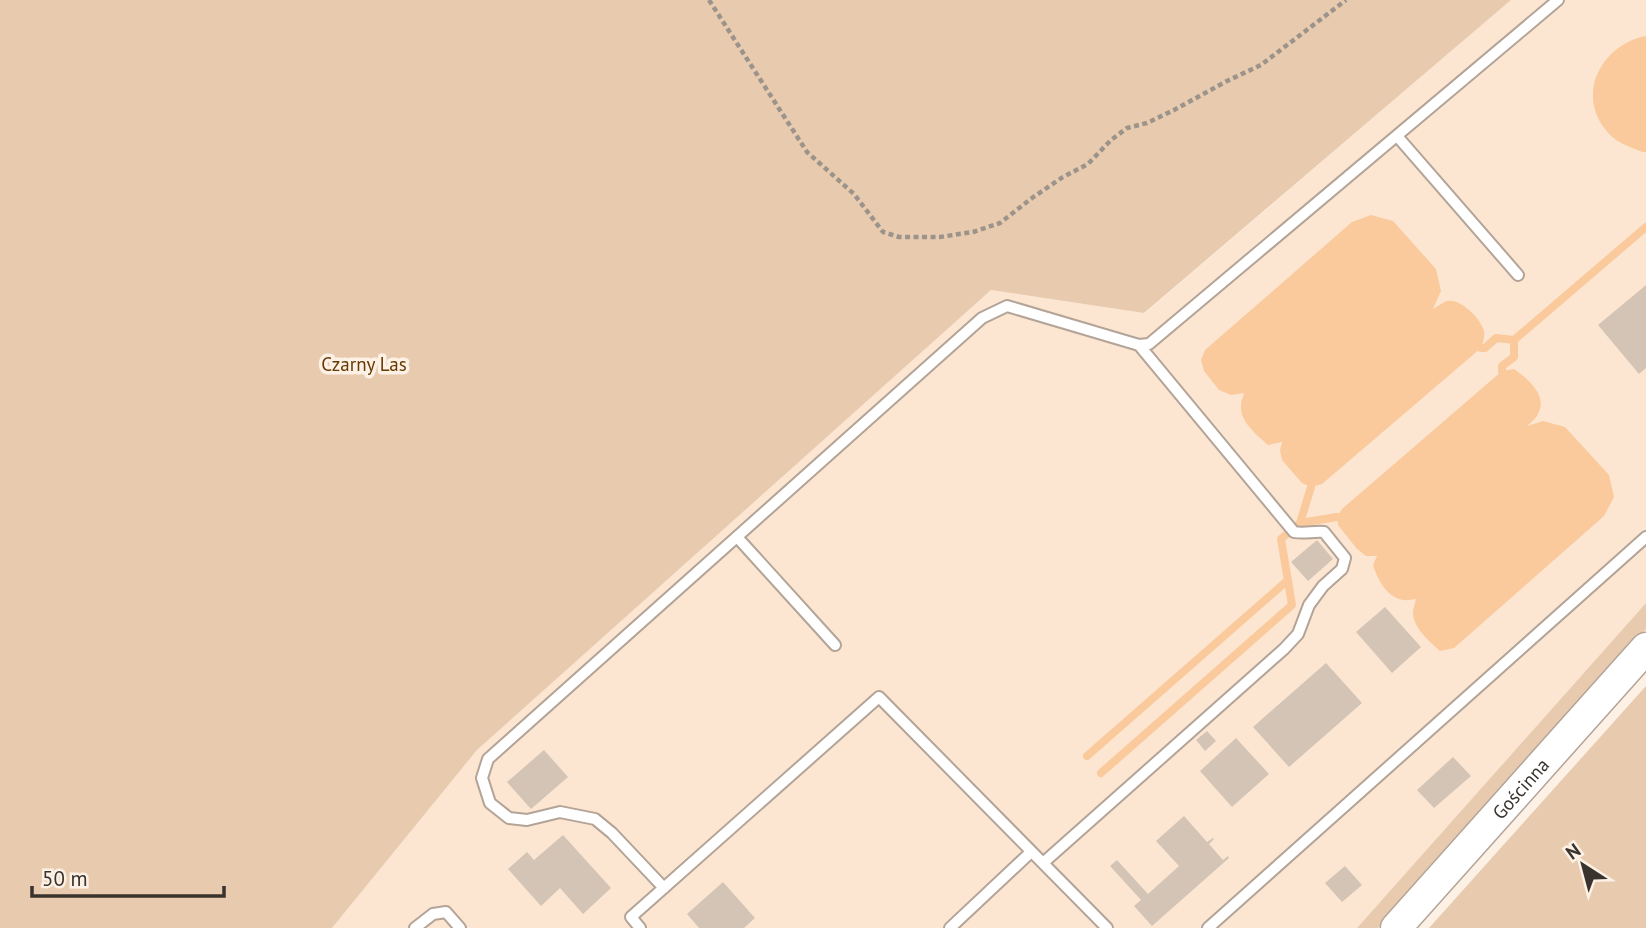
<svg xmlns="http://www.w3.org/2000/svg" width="1646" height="928" viewBox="0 0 1646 928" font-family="'PT Sans',sans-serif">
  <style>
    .built { fill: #fce6d2 }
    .green { fill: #e8cbaf }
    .water { fill: #faca9c }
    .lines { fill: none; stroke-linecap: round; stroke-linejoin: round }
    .stream { stroke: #faca9c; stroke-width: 8 }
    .building { fill: #d3c4b6 }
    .lane-casing { stroke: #b3a497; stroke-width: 14 }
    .secondary-casing { stroke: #b3a497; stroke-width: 33 }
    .path { stroke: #9c938a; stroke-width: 4.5; stroke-dasharray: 5 3.5; stroke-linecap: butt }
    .lane { stroke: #fff; stroke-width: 10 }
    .secondary { stroke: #fff; stroke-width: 30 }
    .labels { text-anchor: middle; stroke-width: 7; stroke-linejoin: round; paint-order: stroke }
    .park-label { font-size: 19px; fill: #653900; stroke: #fdf0e5 }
    .street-label { font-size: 19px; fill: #39332d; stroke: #fdf0e5 }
  </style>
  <rect width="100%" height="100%" fill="#fdf0e5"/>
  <path class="built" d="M1511 0H1646V603L1357 928H332L477 750 991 290 1145 313Z"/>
  <path class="green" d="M0 0H1511L1144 313 991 290 477 750 332 928H0Z
    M1646 603V629L1378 928H1357Z
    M1646 686V928H1429Z"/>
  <path class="water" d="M1646 36V152H1642C1628 146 1614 142 1605 129 1576 92 1603 44 1646 36Z
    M1371 215 1393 221 1436 269 1441 291 1433 309C1437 307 1443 302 1447 301 1461 298 1481 319 1484 331 1485 337 1483 342 1481 348L1322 484 1311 487 1302 483 1282 460 1280 450 1282 442 1268 445C1257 435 1239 421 1241 405 1241 401 1243 397 1244 393L1231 395 1219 390 1204 371 1201 360 1205 350 1352 222Z
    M1514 369C1528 379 1548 395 1538 414 1536 419 1530 423 1527 426L1543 421 1565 427 1609 475 1614 497 1604 516 1454 648 1440 651C1429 641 1412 627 1413 611 1414 607 1415 603 1416 599 1412 599 1408 601 1404 600 1388 599 1377 579 1373 565L1377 556H1366L1357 549 1338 525 1337 517 1342 509 1502 371Z"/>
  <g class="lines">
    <path class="stream" d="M1481 348H1485L1496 338 1514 340 1646 227
      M1502 371V366L1514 357V340
      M1300 523 1337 517
      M1087 756 1288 580
      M1101 773 1292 605 1281 539 1300 523 1311 487"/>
  </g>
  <path class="building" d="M1646 285V368L1639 374 1598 325Z
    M1317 540 1333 559 1308 581 1291 562Z
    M1385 607 1421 647 1392 673 1356 632Z
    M1326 663 1362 703 1289 767 1253 727Z
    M1207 731 1216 741 1205 751 1196 740Z
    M1236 738 1269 774 1232 807 1200 771Z
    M544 750 568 777 531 809 507 782Z
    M1453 757 1471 776 1434 808 1417 790Z
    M1184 816 1207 842 1213 838 1214 839 1209 844 1223 860 1228 856 1229 858 1152 926 1134 906 1141 900 1110 866 1117 860 1148 894 1179 866 1156 841Z
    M563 835 611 888 583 914 560 888 541 906 508 869 527 852 534 860Z
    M1345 866 1362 885 1342 902 1325 883Z
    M723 882 755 918 744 928H699L687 914Z"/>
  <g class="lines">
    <defs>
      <path id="lane" d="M1397 136 1518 275
        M737 537 835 645
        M1043 863 1284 649 1298 634 1309 605 1323 586 1342 569 1345 558 1324 532C1314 531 1304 534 1294 532L1139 345
        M664 888 612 833 595 819 560 812 527 820 509 818 490 803 482 778 488 759 982 318 1007 306 1139 345 1149 344 1558 0
        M415 928 433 914 446 912 460 928
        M640 928 631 917 879 697 1107 928
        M950 928 1031 852
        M1208 928 1646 537"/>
      <g id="secondary">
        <path id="s1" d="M1396 928 1646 648"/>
      </g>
    </defs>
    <use href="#lane" class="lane-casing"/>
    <use href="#secondary" class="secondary-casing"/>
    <path class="path" d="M709 0 807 152 854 194 883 232 899 237H940L973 232 1000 223 1032 198 1063 177 1088 164 1111 140 1127 128 1147 123 1174 110 1227 81 1261 65 1346 0"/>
    <use href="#lane" class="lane"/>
    <use href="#secondary" class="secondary"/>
  </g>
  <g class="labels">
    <g class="park-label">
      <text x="364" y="371">Czarny Las</text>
    </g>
    <g class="street-label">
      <text dy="7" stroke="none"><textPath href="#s1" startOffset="187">Gościnna</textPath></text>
    </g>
  </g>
  <g transform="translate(1583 865) rotate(324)" stroke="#fdf0e5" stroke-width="5" paint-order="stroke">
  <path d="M0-5L12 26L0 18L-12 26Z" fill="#39332d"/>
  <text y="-10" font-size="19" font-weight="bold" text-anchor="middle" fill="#39332d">N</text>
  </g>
  <path d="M32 886v10h192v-10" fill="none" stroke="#39332d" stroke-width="3.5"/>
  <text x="42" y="886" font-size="21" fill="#39332d" stroke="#fdf0e5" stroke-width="5" paint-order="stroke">50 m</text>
</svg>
